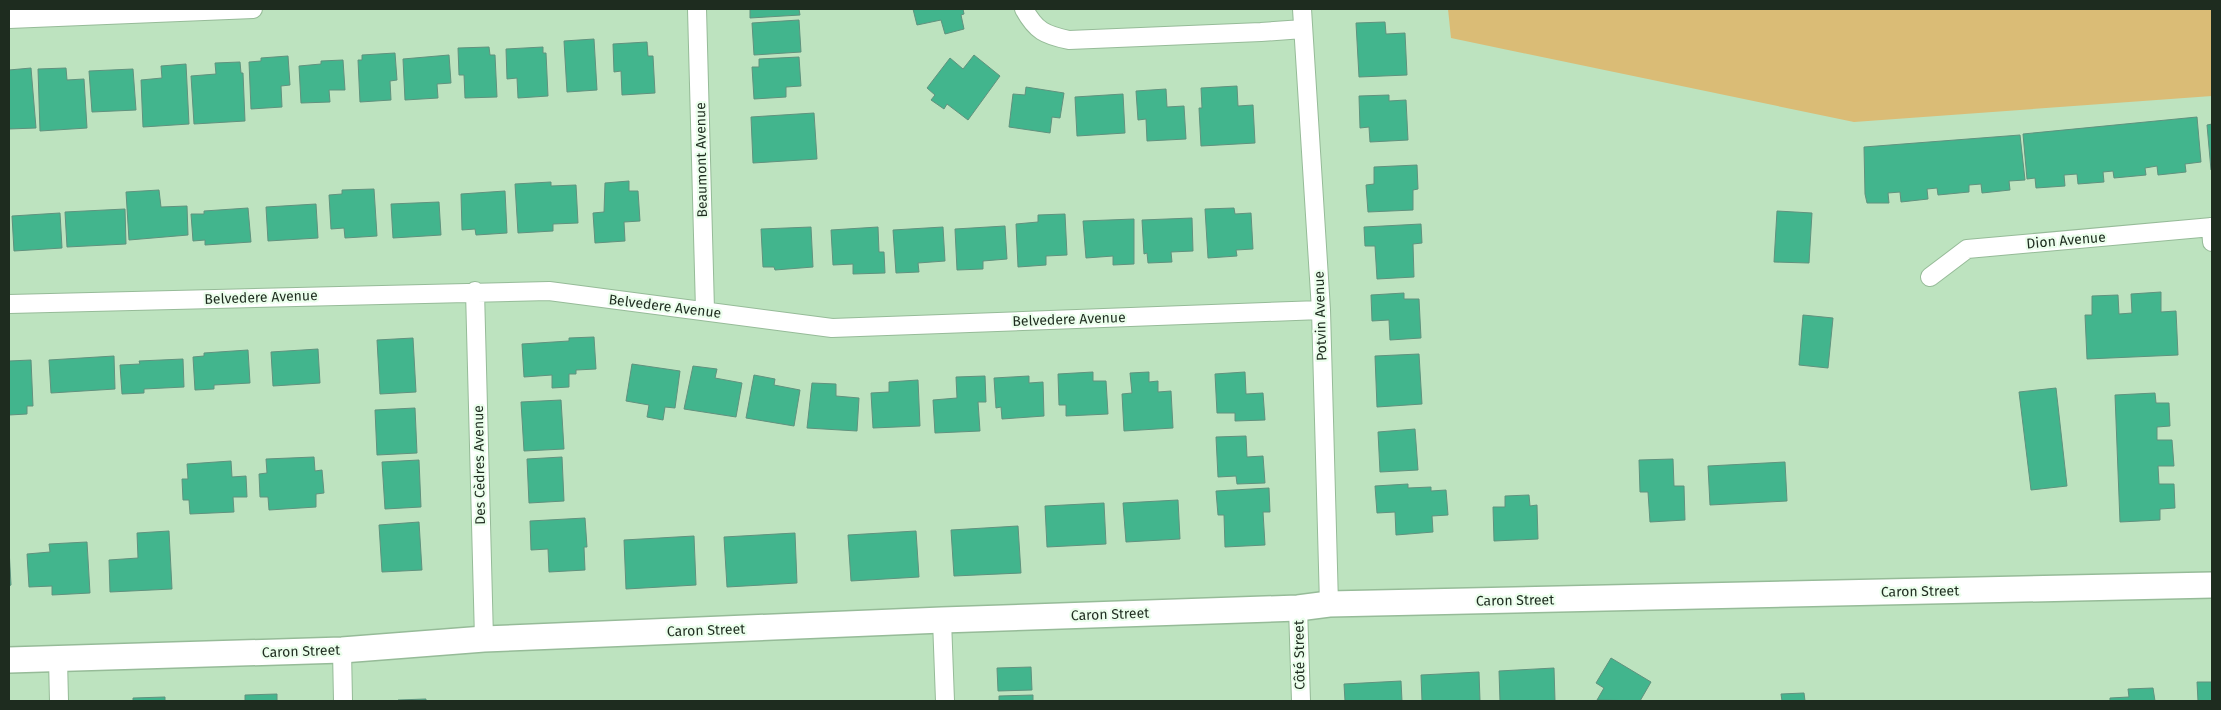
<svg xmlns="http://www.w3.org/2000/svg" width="2221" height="710" viewBox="0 0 2221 710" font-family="'Fira Sans',sans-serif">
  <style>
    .green { fill: #dabc76 }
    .building { fill: #42b58d; stroke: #60927e }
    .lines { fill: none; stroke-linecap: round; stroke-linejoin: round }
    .street-casing { stroke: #96bb98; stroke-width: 20 }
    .secondary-casing { stroke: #96bb98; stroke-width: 28 }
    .street { stroke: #fff; stroke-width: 18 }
    .secondary { stroke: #fff; stroke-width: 25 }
    .labels { text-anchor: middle; stroke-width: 4.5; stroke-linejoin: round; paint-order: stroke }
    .street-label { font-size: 14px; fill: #1e2c1f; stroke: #ebfeec }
  </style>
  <rect width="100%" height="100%" fill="#bde3bf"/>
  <path class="green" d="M1448 9H2212V96L1854 122 1451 38Z"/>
  <path class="building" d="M750 9H799L800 15 750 18Z
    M913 9H963L964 14 961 15 964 29 945 34 941 20 917 25Z
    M799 20 801 52 754 55 752 23Z
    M1385 22 1386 34 1405 33 1407 75 1359 77 1356 23Z
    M594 39 597 90 567 92 564 41Z
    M647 42 648 56H653L655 93 622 95 621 71 614 72 613 44Z
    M489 47 490 55H495L497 97 465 98 464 75H459L458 48Z
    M543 47V53H546L548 96 518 98 517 78 507 79 506 49Z
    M395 53 397 80 390 81 391 100 360 102 358 60H362V55Z
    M449 55 451 83 437 84 438 98 405 100 403 59Z
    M974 55 1000 76 968 120 947 104 944 109 931 100 935 95 927 88 950 58 963 69Z
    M288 56 290 85 281 86 282 107 251 109 249 62 261 61V58Z
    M799 57 801 86 786 87V97L754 99 752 67H759V59Z
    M343 60 345 90H329L330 102 301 103 299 66 321 64V61Z
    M240 62 241 73H243L245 121 194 124 191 76 216 74 215 63Z
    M186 64 189 124 143 127 141 80 162 78 161 66Z
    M31 68 36 128 9 129V70Z
    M66 68 67 80 84 79 87 128 40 131 38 69Z
    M133 69 136 110 92 112 89 71Z
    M1237 86 1238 106 1253 105 1255 143 1201 146 1199 108H1202L1201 88Z
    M1026 87 1064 93 1060 118 1052 117 1050 133 1009 127 1013 94 1025 95Z
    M1166 89 1167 107 1184 106 1186 139 1147 141 1146 119 1138 120 1136 91Z
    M1123 94 1125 133 1077 136 1075 97Z
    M1389 95V101L1406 100 1408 140 1370 142 1369 127 1360 128 1359 96Z
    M814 113 817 159 753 163 751 117Z
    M2197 117 2201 162 2185 164 2186 172 2158 175 2157 166 2145 168 2146 175 2114 178 2113 171 2103 172 2104 182 2078 184 2077 174 2064 175 2065 186 2036 188 2035 178 2027 179 2023 134Z
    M2212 124V170H2211L2207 125Z
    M2020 135 2025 180 2009 181 2010 190 1982 193 1981 184 1969 185V192L1938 195 1937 188 1927 189 1928 199 1901 202 1900 192 1888 193 1889 203H1867L1865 194 1864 147Z
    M1417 165 1418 189 1413 190V210L1368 212 1366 185 1374 184V167Z
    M629 181V191H638L640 221 624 222 625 241 595 243 593 213 604 212 605 183Z
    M551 182V186L576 185 578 223 553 224V231L518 233 515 184Z
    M374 189 377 236 345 238 344 228 331 229 329 195 342 194V190Z
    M159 190 161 207 187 206 188 235 129 240 126 192Z
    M505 191 507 233 476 235 475 229 462 230 461 194Z
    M439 202 441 235 393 238 391 204Z
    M316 204 318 238 268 241 266 207Z
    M248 208 251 242 205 245V240L193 241 191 214H204V211Z
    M1234 208 1235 214 1251 213 1253 249 1236 250 1237 256 1208 258 1205 209Z
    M125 209 126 244 67 247 65 212Z
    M1777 211 1812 213 1809 263 1774 262Z
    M60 213 62 248 14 251 12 216Z
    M1065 214 1067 255 1046 256V265L1018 267 1016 224 1038 222V215Z
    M1192 218 1193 251 1171 252 1172 262 1148 263 1147 253 1144 254 1142 220Z
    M1134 219V264L1113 265V256L1086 258 1083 221Z
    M1421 224 1422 243 1413 244 1414 277 1377 279 1375 246H1365L1364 227Z
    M1005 226 1007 259 983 261V269L957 270 955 229Z
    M811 227 813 267 775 270 774 267H763L761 229Z
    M878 227 879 252H884L885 273 853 274V264L833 265 831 230Z
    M943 227 945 261 918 263 919 272 896 273 893 230Z
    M2161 292V312L2176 311 2178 355 2087 359 2085 315H2092V296L2118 295 2119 314 2132 313 2131 294Z
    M1404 293V299H1419L1421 338 1390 340 1389 320 1372 321 1371 295Z
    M1803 315 1833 318 1828 368 1799 365Z
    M594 337 596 369 576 370V374H569V387L552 388V375L524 377 522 344 569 341V338Z
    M413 338 416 392 380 394 377 340Z
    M318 349 320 383 273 386 271 352Z
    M248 350 250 383 214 385V389L195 390 193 357 204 356V353Z
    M1419 354 1422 404 1377 407 1375 356Z
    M114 356 115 389 51 393 49 360Z
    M183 359 184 387 144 389V393L122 394 120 365 140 364 139 361Z
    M31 360 33 406H27V414L9 415V361Z
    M632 364 680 371 675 408 665 407 663 420 647 417 649 405 626 401Z
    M693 366 717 369 715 378 742 383 736 417 684 409Z
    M1093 372V381H1106L1108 414 1066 416V405H1059L1058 374Z
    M1149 372V382L1158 381V392L1171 391 1173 428 1124 431 1122 394 1132 393 1130 373Z
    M1245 372 1246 394 1263 393 1265 420 1235 421V413H1217L1215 374Z
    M754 375 775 379 774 385 800 390 794 426 746 418Z
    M985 376 986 402H978L980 431 935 433 933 400 957 398 956 377Z
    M1029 376V383L1043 382 1044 416 1002 419 1001 407 996 408 994 378Z
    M918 380 920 426 873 428 871 393 889 392V382Z
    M812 383 836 384V396L859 398 857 431 807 428Z
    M2056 388 2067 486 2031 490 2019 392Z
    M2155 393 2156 403H2169L2170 426 2157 427V440H2172L2174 466H2158L2159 484H2174L2175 508 2160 509V520L2120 522 2115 395Z
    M561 400 564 449 524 451 521 402Z
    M415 408 417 453 377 455 375 410Z
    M1415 429 1418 470 1380 472 1378 432Z
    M1246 436 1247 457 1263 456 1265 483 1237 484 1236 476 1218 477 1216 437Z
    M314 457 315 471 322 470 324 493 316 494V507L269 510 268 497H260L259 474 267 473 266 459Z
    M562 457 564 501 529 503 527 459Z
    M1673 459 1674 486H1684L1685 520 1650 522 1648 492H1640L1639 460Z
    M419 460 421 507 385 509 382 462Z
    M231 461 232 477 246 476 247 497H233L234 512 190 514 189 500H183L182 479H188L187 464Z
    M1785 462 1787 501 1710 505 1708 466Z
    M1408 484V488L1431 487V491L1446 490 1448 515 1432 516 1433 532 1396 535 1395 512 1377 513 1375 486Z
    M1269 488 1270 512H1263L1265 545 1225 547 1224 515H1218L1216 491Z
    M1529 495 1530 506 1537 505 1538 539 1494 541 1493 507H1505V496Z
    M1178 500 1180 539 1126 542 1123 503Z
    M1104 503 1106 544 1047 547 1045 506Z
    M585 518 587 547H584L585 570 549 572 548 549 531 550 530 521Z
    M419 522 422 570 382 572 379 525Z
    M1018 526 1021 573 954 576 951 530Z
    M169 531 172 589 110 592 109 560 138 558 137 533Z
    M916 531 919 577 851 581 848 535Z
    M795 533 797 583 727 587 724 537Z
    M694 536 696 585 626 589 624 540Z
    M87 542 90 593 52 595V586L29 587 27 554 50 552 49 544Z
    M9 549 11 585 9 586Z
    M1611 658 1651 682 1640 701 1597 700 1604 688 1596 683Z
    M1031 667 1032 690 998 691 997 668Z
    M1554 668 1555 701H1500L1499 671Z
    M1479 672 1480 701H1422L1421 675Z
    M1401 681 1402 701H1345L1344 684Z
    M2197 682H2212V701H2198Z
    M2153 688 2155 701H2110V698L2129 697 2128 689Z
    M1804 693 1805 701H1782L1781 694Z
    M277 694V701H245V695Z
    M1033 695V701H999V696Z
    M165 697V701H133V698Z
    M426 699V701H398V700Z"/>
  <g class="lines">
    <defs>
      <path id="street" d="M697 9 705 310
        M1024 9C1036 31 1045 35 1069 40L1261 32 1303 29
        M1302 9 1321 310 1329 604
        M9 19 253 9
        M2211 227 2212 242
        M1930 277 1967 249 2212 227
        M475 291 484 639
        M9 304 549 291 832 328 1321 310
        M1298 608 1301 701
        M942 620 945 701
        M342 650 343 701
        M58 659 59 701"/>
      <path id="secondary" d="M9 660 342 650 484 639 942 620 1298 608 1329 604 2212 585"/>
    </defs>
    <use href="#street" class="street-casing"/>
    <use href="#secondary" class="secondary-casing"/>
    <use href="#street" class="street"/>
    <use href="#secondary" class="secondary"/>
  </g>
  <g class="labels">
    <g class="street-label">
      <text transform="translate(701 160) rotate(-91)" y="5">Beaumont Avenue</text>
      <text transform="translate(2066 240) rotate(-5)" y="5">Dion Avenue</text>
      <text transform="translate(261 297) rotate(-2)" y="5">Belvedere Avenue</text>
      <text transform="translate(665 306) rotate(7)" y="5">Belvedere Avenue</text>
      <text transform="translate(1320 316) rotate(-92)" y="5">Potvin Avenue</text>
      <text transform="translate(1069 319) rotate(-2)" y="5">Belvedere Avenue</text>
      <text transform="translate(479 465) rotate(-91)" y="5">Des Cèdres Avenue</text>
      <text transform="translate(1920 591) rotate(-1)" y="5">Caron Street</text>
      <text transform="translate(1515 600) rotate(-1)" y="5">Caron Street</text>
      <text transform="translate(1110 614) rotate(-2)" y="5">Caron Street</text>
      <text transform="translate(706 630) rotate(-2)" y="5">Caron Street</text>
      <text transform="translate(301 651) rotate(-2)" y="5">Caron Street</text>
      <text transform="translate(1299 655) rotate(-91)" y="5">Côté Street</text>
    </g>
  </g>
  <rect width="2221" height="710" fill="none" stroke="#1e2c1f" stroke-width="20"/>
</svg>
